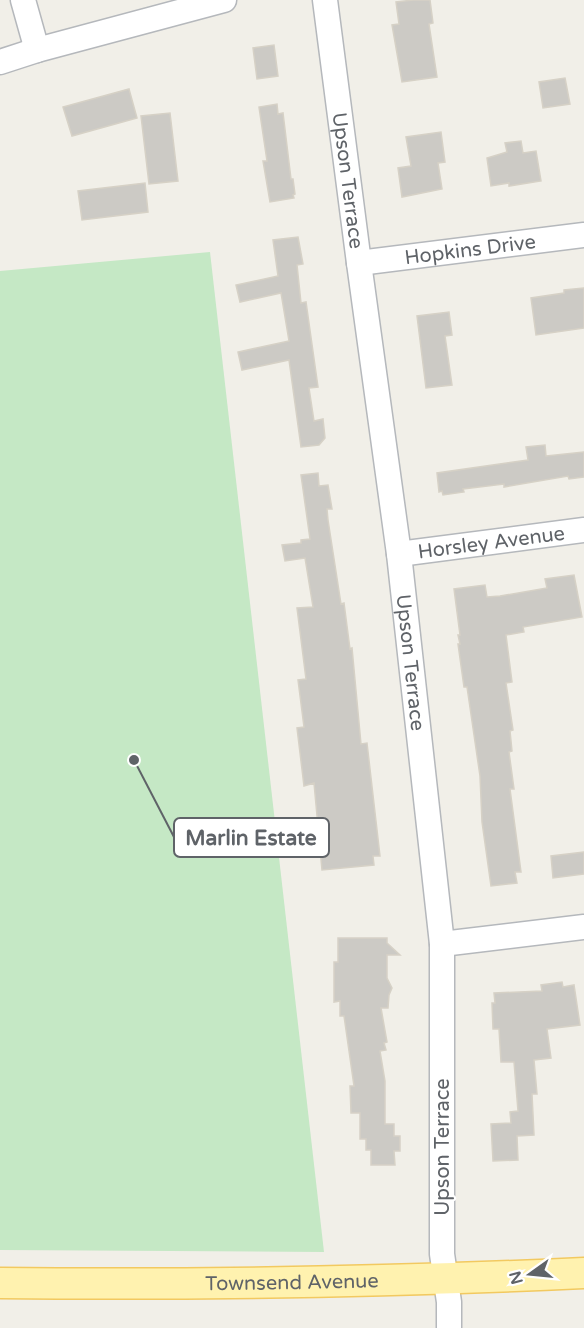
<svg xmlns="http://www.w3.org/2000/svg" width="584" height="1328" viewBox="0 0 584 1328" font-family="'Varela Round',sans-serif">
  <style>
    .green { fill: #c5e8c5 }
    .building { fill: #cccac5; stroke: #d6d1c6; stroke-width: 1.5 }
    .lines { fill: none; stroke-linecap: round; stroke-linejoin: round }
    .minor-casing { stroke: #b5b8bc; stroke-width: 27 }
    .major-casing { stroke: #f2c960; stroke-width: 33 }
    .minor { stroke: #fff; stroke-width: 24 }
    .major { stroke: #fff2af; stroke-width: 30 }
    .labels { text-anchor: middle; stroke-width: 4.5; stroke-linejoin: round; paint-order: stroke }
    .street-label { font-size: 20px; fill: #5f6368; stroke: #fff }
    .leader { fill: none; stroke: #5f6368; stroke-width: 2 }
    .callout-dot { fill: #5f6368; stroke: #fff; stroke-width: 2 }
    .callout { fill: #fff; stroke: #5f6368; stroke-width: 2 }
    .callout-label { font-size: 21px; text-anchor: middle; font-weight: bold; fill: #5f6368 }
  </style>
  <rect width="100%" height="100%" fill="#f1efe8"/>
  <path class="green" d="M210 252 324 1252 0 1250V271Z"/>
  <path class="building" d="M413 0H430L433 23 429 24 437 77 402 82 392 25 399 24 396 2Z
    M274 45 278 76 257 79 253 48Z
    M565 78 570 104 543 108 539 82Z
    M129 89 137 118 72 136 63 107Z
    M277 104 278 114 283 113 291 179H293L295 194 293 195 294 198 270 202 263 161H267L259 107Z
    M170 113 178 181 149 184 141 116Z
    M441 132 445 162 438 163 442 189 402 197 398 168 411 166 406 137Z
    M521 141 523 153 536 151 541 181 509 186V183L491 186 487 158 507 152 505 143Z
    M145 183 148 212 82 220 78 191Z
    M298 237 303 264 297 265 301 303 306 302 318 387 309 388 314 421 323 419 325 438 319 445 301 447 289 360 242 370 238 352 289 341 281 293 240 302 236 285 278 276 273 240Z
    M584 288V328L536 335 531 298 564 293V290Z
    M449 312 452 335 445 336 452 385 426 388 417 316Z
    M545 445 546 456 584 452V477L569 479 568 476 504 487V484L463 489 464 492 443 495 442 491 439 492 437 473 528 460 526 447Z
    M318 473 319 486 328 485 332 509H327L328 520 341 604 344 603 350 649 352 648 361 744 367 743 380 856H373L374 865 322 870 314 783 304 786 297 728 304 727 298 680 306 679 297 608 313 607 305 558 285 561 282 545 301 543V540L310 539 301 475Z
    M574 575 582 617 523 627 524 632 506 635 512 682 506 683 513 730 510 731 512 751 509 752 514 789H510L521 872H515L517 883 491 886 482 822 480 776 474 735 467 687H464L458 644H460L458 635H460L454 589 485 585 487 597 500 596 547 588 545 579Z
    M584 852V874L553 878 551 856Z
    M338 938H387V943L400 955H387V978L392 988 389 995 388 1008H381L387 1042 384 1043 386 1050 380 1051 385 1081V1124H394V1136H400V1151H394L395 1165H371V1150H366V1139H360V1113H351L350 1086H354L344 1016H340V1001L334 1002V962H338Z
    M562 982 563 987 574 985 580 1025 547 1029 551 1058 534 1060 537 1094H532L534 1135 517 1136 518 1160 493 1161 491 1124 511 1123 510 1112 518 1111 514 1062H501L499 1029H493L492 1003H495L494 993 542 991 541 985Z"/>
  <g class="lines">
    <defs>
      <g id="minor">
        <path d="M23 0 37 50"/>
        <path id="s1" d="M325 0 359 263 399 554 442 944V1254L449 1302V1328"/>
        <path d="M0 62 37 50 224 0"/>
        <path id="s2" d="M359 263 584 235"/>
        <path id="s3" d="M399 554 584 530"/>
        <path d="M442 944 584 927"/>
      </g>
      <g id="major">
        <path id="s4" d="M0 1283C195 1285 389 1282 584 1273"/>
      </g>
    </defs>
    <use href="#minor" class="minor-casing"/>
    <use href="#major" class="major-casing"/>
    <use href="#minor" class="minor"/>
    <use href="#major" class="major"/>
  </g>
  <g class="labels">
    <g class="street-label">
      <text dy="7" stroke="none"><textPath href="#s1" startOffset="182">Upson Terrace</textPath></text>
      <text dy="7" stroke="none"><textPath href="#s2" startOffset="112">Hopkins Drive</textPath></text>
      <text dy="7" stroke="none"><textPath href="#s3" startOffset="93">Horsley Avenue</textPath></text>
      <text dy="7" stroke="none"><textPath href="#s1" startOffset="668">Upson Terrace</textPath></text>
      <text transform="translate(442 1147) rotate(-90)" y="7">Upson Terrace</text>
      <text dy="7" stroke="none"><textPath href="#s4" startOffset="292">Townsend Avenue</textPath></text>
    </g>
  </g>
  <path class="leader" d="M134 760L174 837"/>
  <circle class="callout-dot" cx="134" cy="760" r="6"/>
  <rect class="callout" x="174" y="818" width="155" height="39" rx="6"/>
  <g class="callout-label">
    <text x="251" y="845">Marlin Estate</text>
  </g>
  <g transform="translate(530 1274) rotate(255)" stroke="#ffffff" stroke-width="4.5" paint-order="stroke">
  <path d="M0-4.5L10 22L0 15L-10 22Z" fill="#5f6368"/>
  <text y="-9" font-size="16" font-weight="bold" text-anchor="middle" fill="#5f6368">N</text>
  </g>
</svg>
